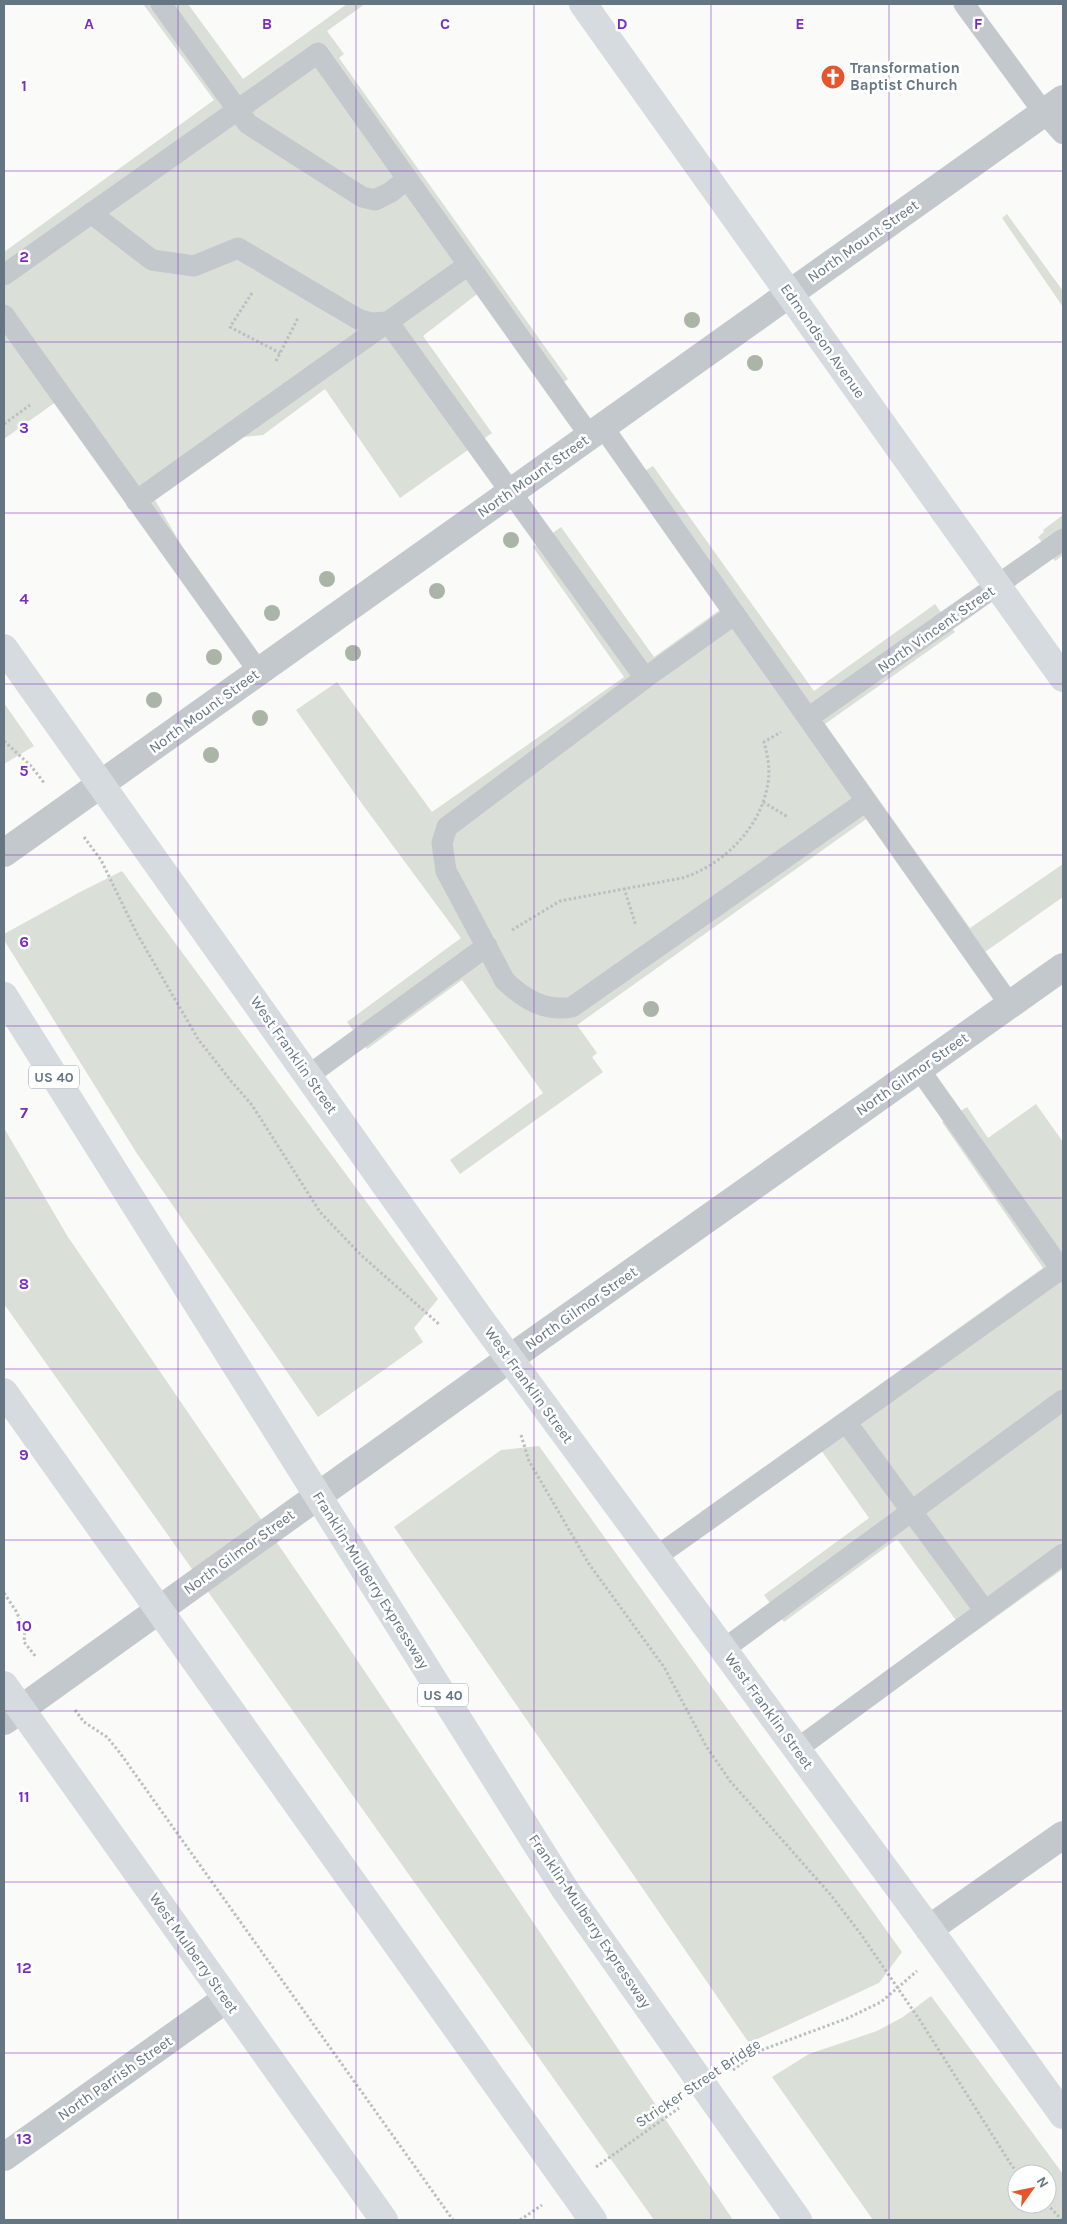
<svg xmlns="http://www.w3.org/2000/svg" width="1067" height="2224" viewBox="0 0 1067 2224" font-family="Karla,sans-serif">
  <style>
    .green { fill: #dadfd7; fill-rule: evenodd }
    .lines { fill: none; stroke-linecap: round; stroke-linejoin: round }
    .path { stroke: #bbbfc2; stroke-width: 3; stroke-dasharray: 2.5 2.5; stroke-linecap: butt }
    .service { stroke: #c3c8cc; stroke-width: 21 }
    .minor { stroke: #c3c8cc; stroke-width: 28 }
    .tertiary { stroke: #c3c8cc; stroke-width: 28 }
    .secondary { stroke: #d6dbdf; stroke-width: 28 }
    .primary { stroke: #d6dbdf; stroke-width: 28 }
    .motorway { stroke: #d6dbdf; stroke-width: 28 }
    .tree { fill: #aab4a7 }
    .grid { fill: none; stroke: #7b2cbf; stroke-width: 1; stroke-opacity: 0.55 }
    .labels { text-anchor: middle; stroke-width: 5; stroke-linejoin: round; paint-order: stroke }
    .shield { fill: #fff; stroke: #939fa8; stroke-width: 1 }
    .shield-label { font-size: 14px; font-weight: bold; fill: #657683 }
    .poi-label { font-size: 15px; font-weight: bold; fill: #657683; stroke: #fff; text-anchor: start }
    .street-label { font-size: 15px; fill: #657683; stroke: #fff }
    .grid-label { font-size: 16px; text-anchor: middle; font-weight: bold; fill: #7b2cbf; stroke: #fff; stroke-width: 5; stroke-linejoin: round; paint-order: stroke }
  </style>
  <rect width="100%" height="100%" fill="#fafaf8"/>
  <path class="green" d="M143 4H188L243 79 347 4H365L327 31 344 54 339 58 568 379 553 390 481 291 423 336 492 433 400 498 325 389 263 435 243 437 155 500 183 548 60 399 4 439V252L214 100Z
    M1007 214 1063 291V307L1002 218Z
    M653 466 814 691 935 604 955 632 825 724 970 928 1063 864V897L972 961 869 817 577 1025 597 1053 592 1057 603 1072 460 1174 450 1160 543 1093 462 980 367 1049 347 1022 461 938 360 801 296 710 337 682 432 812 624 677 533 547 561 527 654 657 728 604 636 476Z
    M1063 515V555L1055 561 1038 537 1044 532 1043 530Z
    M4 703 34 746 4 764Z
    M122 871 438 1299 414 1328 423 1342 318 1417 136 1152 4 940V934L82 891Z
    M1036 1104 1063 1142V1569L853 1719 958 1623 897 1539 784 1622 764 1595 869 1518 821 1450 713 1524 701 1512 1043 1268 942 1122 967 1107 988 1138Z
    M4 1128 68 1237 349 1648 733 2220H654L4 1304Z
    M539 1446 902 1952 879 1983 749 2043 394 1527 501 1450Z
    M931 1996 1063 2174V2220H873L772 2077 809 2054 877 2031 903 2017ZM1017 2174H1047V2204H1017Z"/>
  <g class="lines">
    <path class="path" d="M252 293 230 327 280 353
      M276 361 298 318
      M4 424 30 405
      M4 741 31 766 45 784
      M763 802 788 817
      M84 837 101 860 136 932 198 1039 231 1081 252 1105 320 1212 361 1255 440 1325
      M624 888 636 926
      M512 930 560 901 682 878C722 866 759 829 767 788 771 772 768 757 764 742L781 732
      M521 1435 529 1461 589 1564 664 1667 706 1746 730 1781 830 1894 860 1933 923 2025 1012 2166 1019 2174
      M4 1593 16 1611 25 1630 24 1642 36 1657
      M75 1710 84 1722 107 1737 120 1753 453 2220
      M733 2070 759 2051 848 2018 881 2002 917 1971
      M596 2167 679 2108
      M1047 2204 1062 2220
      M520 2220 542 2205"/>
    <path class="service" d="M161 4 248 124 362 197 375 200 391 192 407 179
      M964 4 1044 113 1063 134
      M91 213 152 260 194 266 238 248 358 319 371 323 388 322 645 678
      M4 275 318 53 590 436
      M4 315 259 672
      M603 427 1010 1005
      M136 501 468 265
      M735 614 645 678 447 827 442 843 446 871 505 981C524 999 545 1012 572 1007L866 801
      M808 718 1063 539
      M919 1069 1063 1272
      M309 1075 487 946
      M846 1422 985 1611
      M656 1557 1061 1269
      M724 1649 1063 1400
      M797 1749 1063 1554"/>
    <path class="minor" d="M4 853 1063 99
      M509 1359 1063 967
      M929 1929 1063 1835
      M4 2157 226 1999"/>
    <path class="tertiary" d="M4 1721 509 1359"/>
    <path class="secondary" d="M583 4 1063 678"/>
    <path class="primary" d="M4 648 479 1317 929 1929 1063 2115
      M4 1685 384 2220"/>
    <path class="motorway" d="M4 996 566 1891 798 2220
      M4 1392 593 2220"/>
  </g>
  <g class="tree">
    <circle cx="692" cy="320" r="8"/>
    <circle cx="755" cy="363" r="8"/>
    <circle cx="511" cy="540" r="8"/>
    <circle cx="327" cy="579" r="8"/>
    <circle cx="437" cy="591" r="8"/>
    <circle cx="272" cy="613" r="8"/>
    <circle cx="353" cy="653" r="8"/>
    <circle cx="214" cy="657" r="8"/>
    <circle cx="154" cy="700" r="8"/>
    <circle cx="260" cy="718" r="8"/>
    <circle cx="211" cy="755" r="8"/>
    <circle cx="651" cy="1009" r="8"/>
  </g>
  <path class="grid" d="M178 4V2220M356 4V2220M534 4V2220M711 4V2220M889 4V2220M4 171H1063M4 342H1063M4 513H1063M4 684H1063M4 855H1063M4 1026H1063M4 1198H1063M4 1369H1063M4 1540H1063M4 1711H1063M4 1882H1063M4 2053H1063"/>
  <defs>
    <symbol id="church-disc" viewBox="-11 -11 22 22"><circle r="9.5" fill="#e4572e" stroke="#fff"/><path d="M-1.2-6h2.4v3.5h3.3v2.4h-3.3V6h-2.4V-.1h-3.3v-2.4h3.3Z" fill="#fff"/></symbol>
  </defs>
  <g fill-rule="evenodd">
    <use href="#church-disc" x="819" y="63" width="28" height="28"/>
  </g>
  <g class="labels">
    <g class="shield">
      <rect x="29" y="1065.5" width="50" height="23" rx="4"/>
      <rect x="418" y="1683.5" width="50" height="23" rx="4"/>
    </g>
    <g class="shield-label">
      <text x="54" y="1082">US 40</text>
      <text x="443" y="1700">US 40</text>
    </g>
    <g class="poi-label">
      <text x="850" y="73">Transformation<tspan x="850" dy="17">Baptist Church</tspan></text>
    </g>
    <g class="street-label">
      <text transform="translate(863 241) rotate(-35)" y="5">North Mount Street</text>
      <text transform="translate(823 341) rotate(55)" y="5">Edmondson Avenue</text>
      <text transform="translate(533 476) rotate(-35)" y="5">North Mount Street</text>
      <text transform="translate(936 629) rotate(-35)" y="5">North Vincent Street</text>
      <text transform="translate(204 711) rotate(-36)" y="5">North Mount Street</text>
      <text transform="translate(294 1055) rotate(55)" y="5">West Franklin Street</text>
      <text transform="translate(912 1074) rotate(-35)" y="5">North Gilmor Street</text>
      <text transform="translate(581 1308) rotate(-35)" y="5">North Gilmor Street</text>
      <text transform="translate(529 1385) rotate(54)" y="5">West Franklin Street</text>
      <text transform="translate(239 1552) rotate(-36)" y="5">North Gilmor Street</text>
      <text transform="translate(371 1580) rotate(58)" y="5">Franklin-Mulberry Expressway</text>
      <text transform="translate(769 1711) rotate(54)" y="5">West Franklin Street</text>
      <text transform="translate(590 1921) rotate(56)" y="5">Franklin-Mulberry Expressway</text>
      <text transform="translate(194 1953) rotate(55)" y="5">West Mulberry Street</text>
      <text transform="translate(115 2078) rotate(-35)" y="5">North Parrish Street</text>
      <text transform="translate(698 2083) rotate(-34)" y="5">Stricker Street Bridge</text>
    </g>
  </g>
  <g class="grid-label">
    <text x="89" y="29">A</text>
    <text x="267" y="29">B</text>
    <text x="445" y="29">C</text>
    <text x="622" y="29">D</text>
    <text x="800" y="29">E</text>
    <text x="978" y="29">F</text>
    <text x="24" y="91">1</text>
    <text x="24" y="262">2</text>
    <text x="24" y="433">3</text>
    <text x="24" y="604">4</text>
    <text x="24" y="776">5</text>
    <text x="24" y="947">6</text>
    <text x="24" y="1118">7</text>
    <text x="24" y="1289">8</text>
    <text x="24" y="1460">9</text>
    <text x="24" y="1631">10</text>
    <text x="24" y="1802">11</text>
    <text x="24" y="1973">12</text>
    <text x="24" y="2144">13</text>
  </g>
  <rect width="1067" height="2224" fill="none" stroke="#657683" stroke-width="10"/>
  <g transform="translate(1032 2189) rotate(57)"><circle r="24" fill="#ffffff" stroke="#c1c8cd"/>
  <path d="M0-4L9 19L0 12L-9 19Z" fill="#e4572e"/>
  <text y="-8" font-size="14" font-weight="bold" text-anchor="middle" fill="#657683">N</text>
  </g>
</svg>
